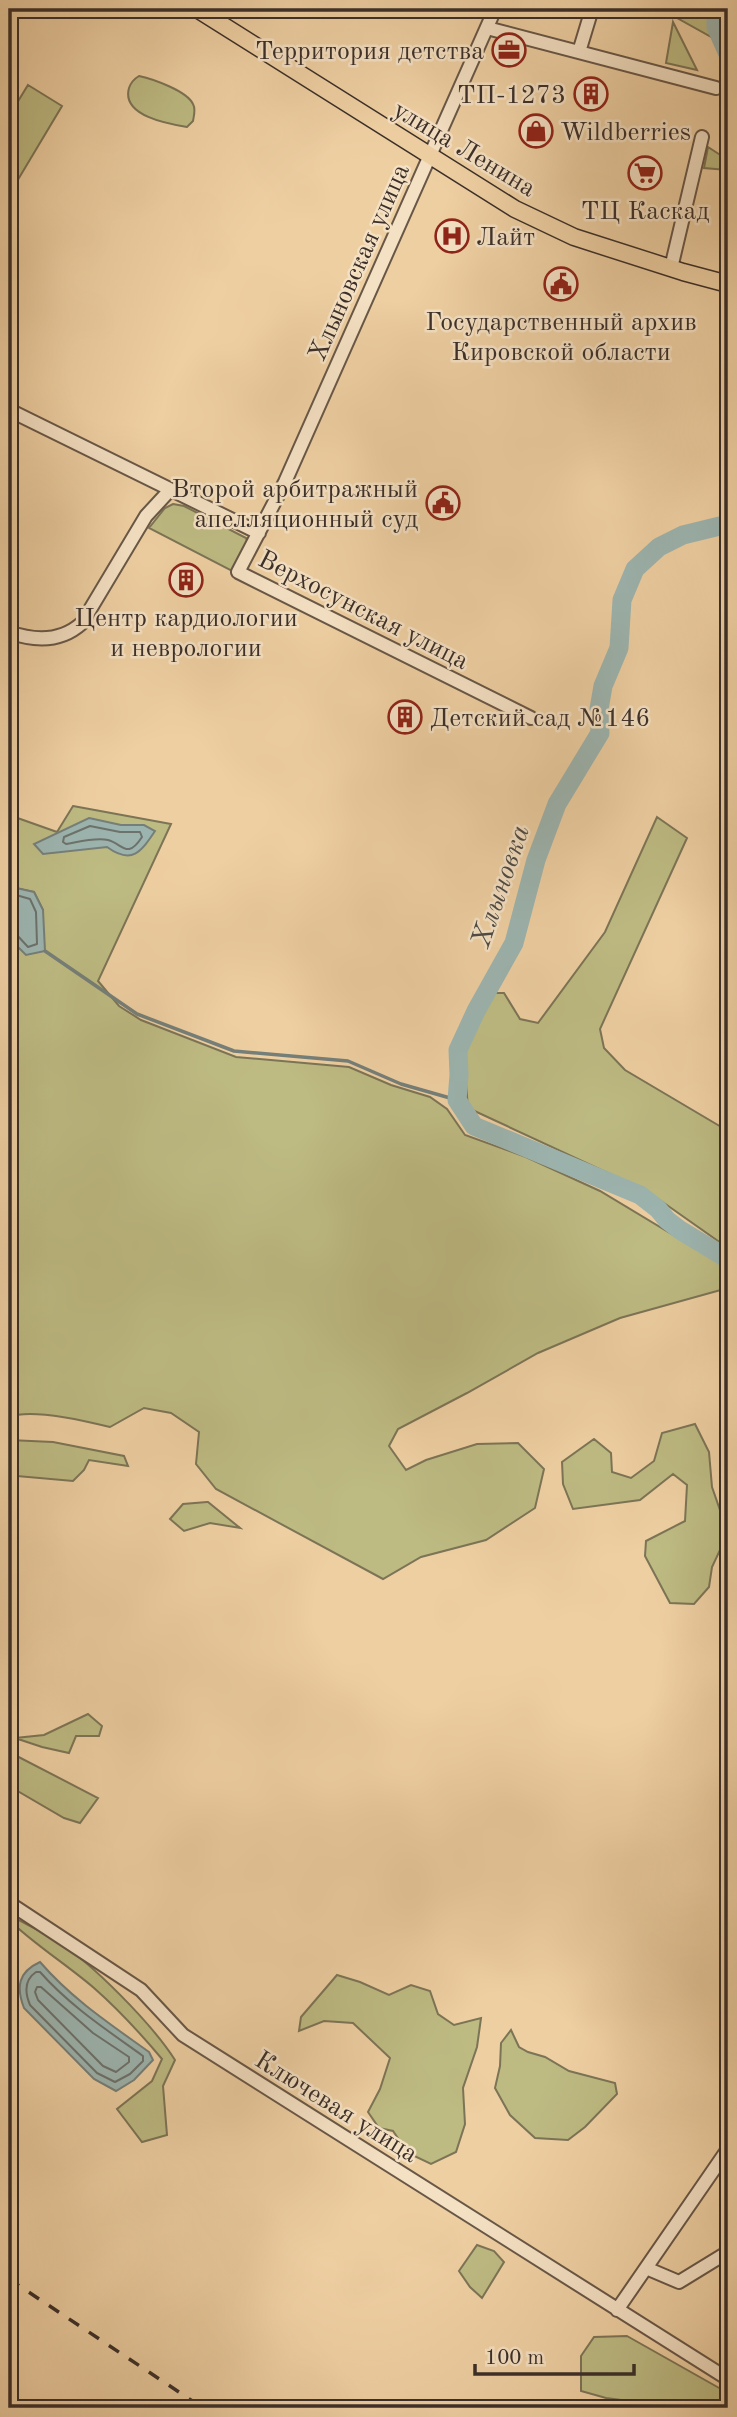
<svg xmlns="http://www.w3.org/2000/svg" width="737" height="2417" viewBox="0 0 737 2417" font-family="'Old Standard TT',serif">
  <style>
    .green { fill: #bdba82; stroke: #7c7456; stroke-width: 2 }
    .water { fill: #9cb4af; stroke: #757f79; stroke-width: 2 }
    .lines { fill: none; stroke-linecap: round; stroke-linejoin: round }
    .shore { stroke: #6c726c; stroke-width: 2 }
    .stream { stroke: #757f79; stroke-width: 3.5 }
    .river { stroke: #9cb4af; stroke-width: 19 }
    .minor-casing { stroke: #685747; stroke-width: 16 }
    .major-casing { stroke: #3b2f29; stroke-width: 19 }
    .minor { stroke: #f4e0c3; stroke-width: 12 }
    .major { stroke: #eecfa2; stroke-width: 16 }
    .rail { stroke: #3b2f29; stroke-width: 3.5; stroke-dasharray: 12 12; stroke-linecap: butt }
    .labels { text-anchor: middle; stroke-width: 5; stroke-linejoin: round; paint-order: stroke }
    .poi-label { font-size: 26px; fill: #3b2f29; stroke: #f4e0c3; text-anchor: end }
    .street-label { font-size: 26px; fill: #3b2f29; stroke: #f4e0c3 }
    .water-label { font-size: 28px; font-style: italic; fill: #4e4a44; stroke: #f4e0c3 }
  </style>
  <rect width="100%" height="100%" fill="#eecfa2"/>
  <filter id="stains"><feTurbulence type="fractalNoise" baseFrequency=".00286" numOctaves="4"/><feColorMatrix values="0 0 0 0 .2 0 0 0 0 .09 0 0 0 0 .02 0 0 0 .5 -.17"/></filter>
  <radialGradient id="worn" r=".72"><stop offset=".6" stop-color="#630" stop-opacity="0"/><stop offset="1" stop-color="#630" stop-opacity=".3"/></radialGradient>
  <path class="green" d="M661 9H728V43H722Z
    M673 22 697 70 666 63Z
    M139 76C153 79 187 91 193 104 196 109 194 115 193 121L187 127C169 124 121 116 129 88 131 82 134 79 139 76Z
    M28 85 62 106 13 188 9 186V116Z
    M708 147 728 160 727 170 704 168Z
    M173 504 184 506 246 538 248 544 234 572 149 528 165 508Z
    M73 806 171 824 98 981 119 1006 141 1020 236 1057 349 1067 391 1085 430 1097 447 1109 465 1135 526 1157 600 1191 728 1268V1288L620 1318 538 1353 467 1393 398 1429 389 1446 406 1470 426 1460 477 1444 518 1443 544 1469 535 1508 486 1540 421 1557 383 1579 216 1489 196 1464 199 1432 171 1413 144 1408 110 1427C86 1421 31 1408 9 1417V918L12 941 43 910 34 892 11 887 9 884V815L57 832Z
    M657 817 687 838 600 1029 604 1048 625 1070 728 1131V1248L647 1191 468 1108 463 1047 493 993H504L520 1019 538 1023 605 932Z
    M695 1424 709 1452 712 1487 728 1533 712 1567 709 1587 694 1604 670 1603 645 1556 646 1541 685 1521 687 1485 673 1474 640 1500 573 1509 563 1484 562 1462 594 1439 611 1453 612 1472 631 1478 654 1461 662 1433Z
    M9 1440 53 1442 124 1456 128 1466 89 1460 84 1470 73 1481 17 1476 9 1481Z
    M207 1502H208L240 1528 210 1523 184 1531 170 1519 183 1504Z
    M88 1714 102 1726 99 1736H76L69 1753 42 1747 15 1738 44 1735Z
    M9 1752 98 1798 80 1823 64 1818 9 1786Z
    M9 1915C25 1924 42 1931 57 1941 93 1964 152 2024 175 2060L163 2086 167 2135 142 2142 117 2109 152 2081 162 2059C141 2034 119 2010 94 1988 66 1964 35 1945 9 1920Z
    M337 1975 360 1982 389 1995 411 1985 430 1991 438 2014 454 2025 481 2018 477 2047 463 2088 465 2124 456 2152 431 2164 408 2153 393 2131 379 2128 368 2112 380 2089 390 2058 353 2023 324 2021 299 2031 301 2017Z
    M511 2030 519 2047 528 2052 545 2057 569 2071 615 2083 617 2094 585 2127 568 2140 535 2138 510 2115 495 2088 500 2066 501 2043Z
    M477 2245 494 2251 504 2262 482 2298 470 2287 459 2271Z
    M627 2336 728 2393V2408H658L644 2403 606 2398 581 2391V2356L594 2337Z"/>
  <path class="water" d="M89 818 121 825H144L155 831C141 852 132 865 107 847L43 854 34 844Z
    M9 884 12 887 34 892 43 910 45 951 26 955 12 941 9 918Z
    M40 1962C72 1999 110 2024 149 2052L153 2060 134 2080 116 2091 94 2079 24 2008C16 1987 18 1972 40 1962Z"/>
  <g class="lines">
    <path class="shore" d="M90 826 120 832H140L142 837C127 860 123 844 108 840 96 837 78 842 66 844L63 842 64 837Z
      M9 893 30 899 36 912 37 944 28 947 16 934 9 933
      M36 1972H40C70 2006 107 2030 143 2056V2061L130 2074 115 2082 97 2073 30 2005C25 1993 24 1980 36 1972Z
      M37 1987H41L93 2033 129 2057V2062L116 2072 103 2066 38 2000 35 1992Z"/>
    <path class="stream" d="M45 951 137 1014 234 1051 348 1061 401 1084 457 1100"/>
    <path class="river" d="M716 9V27L728 54
      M728 524 683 535 659 547 635 569 622 600 619 648 603 686 599 709 600 733 557 804 536 860 514 943 476 1011 458 1050 459 1075 457 1100 474 1126 640 1195 658 1209 667 1220 680 1230 728 1259"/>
    <defs>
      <path id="minor" d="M495 9 285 482 238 572 531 718
        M487 28 716 88
        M579 52 592 9
        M671 268 702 137
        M9 410 259 533
        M9 632C34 641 61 642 82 623L146 516 170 490
        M9 1903 141 1990 183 2035 728 2379
        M646 2268 679 2282 728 2252
        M617 2310 728 2149"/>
      <path id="major" d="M197 9 515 209 574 237 683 272 728 284"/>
    </defs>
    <use href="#minor" class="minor-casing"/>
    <use href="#major" class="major-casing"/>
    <use href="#minor" class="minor"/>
    <use href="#major" class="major"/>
    <path class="rail" d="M9 2279 203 2408"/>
  </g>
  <defs>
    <symbol id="office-ring" viewBox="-11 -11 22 22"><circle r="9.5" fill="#f4e0c3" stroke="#8f2418" stroke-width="1.5"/><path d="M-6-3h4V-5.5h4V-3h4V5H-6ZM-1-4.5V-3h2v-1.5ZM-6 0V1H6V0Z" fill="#8f2418"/></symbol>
    <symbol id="building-ring" viewBox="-11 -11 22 22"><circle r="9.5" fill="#f4e0c3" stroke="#8f2418" stroke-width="1.5"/><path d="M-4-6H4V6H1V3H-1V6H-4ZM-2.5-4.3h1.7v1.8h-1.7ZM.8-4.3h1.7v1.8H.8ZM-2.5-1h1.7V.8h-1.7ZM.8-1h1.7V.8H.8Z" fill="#8f2418"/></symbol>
    <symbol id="shop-ring" viewBox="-11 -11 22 22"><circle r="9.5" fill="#f4e0c3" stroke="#8f2418" stroke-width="1.5"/><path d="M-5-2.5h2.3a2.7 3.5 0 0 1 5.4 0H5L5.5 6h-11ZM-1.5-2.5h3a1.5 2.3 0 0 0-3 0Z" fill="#8f2418"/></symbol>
    <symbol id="supermarket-ring" viewBox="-11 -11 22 22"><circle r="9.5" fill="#f4e0c3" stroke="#8f2418" stroke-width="1.5"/><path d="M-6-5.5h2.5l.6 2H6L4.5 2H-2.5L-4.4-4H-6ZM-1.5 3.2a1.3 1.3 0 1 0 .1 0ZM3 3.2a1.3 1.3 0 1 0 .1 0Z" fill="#8f2418"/></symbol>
    <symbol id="hospital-ring" viewBox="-11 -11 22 22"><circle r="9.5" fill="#f4e0c3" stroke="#8f2418" stroke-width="1.5"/><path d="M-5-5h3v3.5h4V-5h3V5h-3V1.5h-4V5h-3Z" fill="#8f2418"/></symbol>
    <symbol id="civic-ring" viewBox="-11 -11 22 22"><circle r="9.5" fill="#f4e0c3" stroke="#8f2418" stroke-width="1.5"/><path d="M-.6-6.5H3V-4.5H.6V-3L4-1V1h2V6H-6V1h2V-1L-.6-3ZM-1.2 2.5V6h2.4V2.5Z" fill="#8f2418"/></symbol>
  </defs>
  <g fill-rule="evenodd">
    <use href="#office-ring" x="490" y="31" width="38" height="38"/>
    <use href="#building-ring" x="572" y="75" width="38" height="38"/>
    <use href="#shop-ring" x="517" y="112" width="38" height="38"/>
    <use href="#supermarket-ring" x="626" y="154" width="38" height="38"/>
    <use href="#hospital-ring" x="433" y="217" width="38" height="38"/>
    <use href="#civic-ring" x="542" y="265" width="38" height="38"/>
    <use href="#civic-ring" x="424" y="484" width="38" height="38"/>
    <use href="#building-ring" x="167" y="561" width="38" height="38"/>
    <use href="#building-ring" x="386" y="698" width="38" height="38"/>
  </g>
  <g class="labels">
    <g class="poi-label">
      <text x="484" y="59">Территория детства</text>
      <text x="566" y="103">ТП-1273</text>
      <text x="560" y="140" text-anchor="start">Wildberries</text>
      <text x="645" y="219" text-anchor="middle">ТЦ Каскад</text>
      <text x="476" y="245" text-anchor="start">Лайт</text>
      <text x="561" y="330" text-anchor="middle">Государственный архив<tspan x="561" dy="30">Кировской области</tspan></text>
      <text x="418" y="497">Второй арбитражный<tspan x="418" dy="30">апелляционный суд</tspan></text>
      <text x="186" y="626" text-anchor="middle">Центр кардиологии<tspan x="186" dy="30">и неврологии</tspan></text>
      <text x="430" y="726" text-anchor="start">Детский сад №146</text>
    </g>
    <g class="street-label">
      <text transform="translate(465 148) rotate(31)" y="9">улица Ленина</text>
      <text transform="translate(358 262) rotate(-66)" y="9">Хлыновская улица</text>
      <text transform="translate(364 609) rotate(27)" y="9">Верхосунская улица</text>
      <text transform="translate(337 2106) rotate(32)" y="9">Ключевая улица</text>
    </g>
    <g class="water-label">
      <text transform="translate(499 886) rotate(-71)" y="10">Хлыновка</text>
    </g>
  </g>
  <rect width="737" height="2417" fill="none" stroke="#eecfa2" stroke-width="35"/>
  <rect x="10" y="10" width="716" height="2396" fill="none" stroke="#3b2f29" stroke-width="3.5"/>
  <rect x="18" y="18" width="702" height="2382" fill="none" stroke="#3b2f29" stroke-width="2"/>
  <path d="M475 2364v10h159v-10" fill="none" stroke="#3b2f29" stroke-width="3.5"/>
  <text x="485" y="2364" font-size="21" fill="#3b2f29" stroke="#f4e0c3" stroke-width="5" paint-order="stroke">100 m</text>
  <rect width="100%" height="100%" filter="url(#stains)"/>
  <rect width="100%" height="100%" fill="url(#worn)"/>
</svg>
